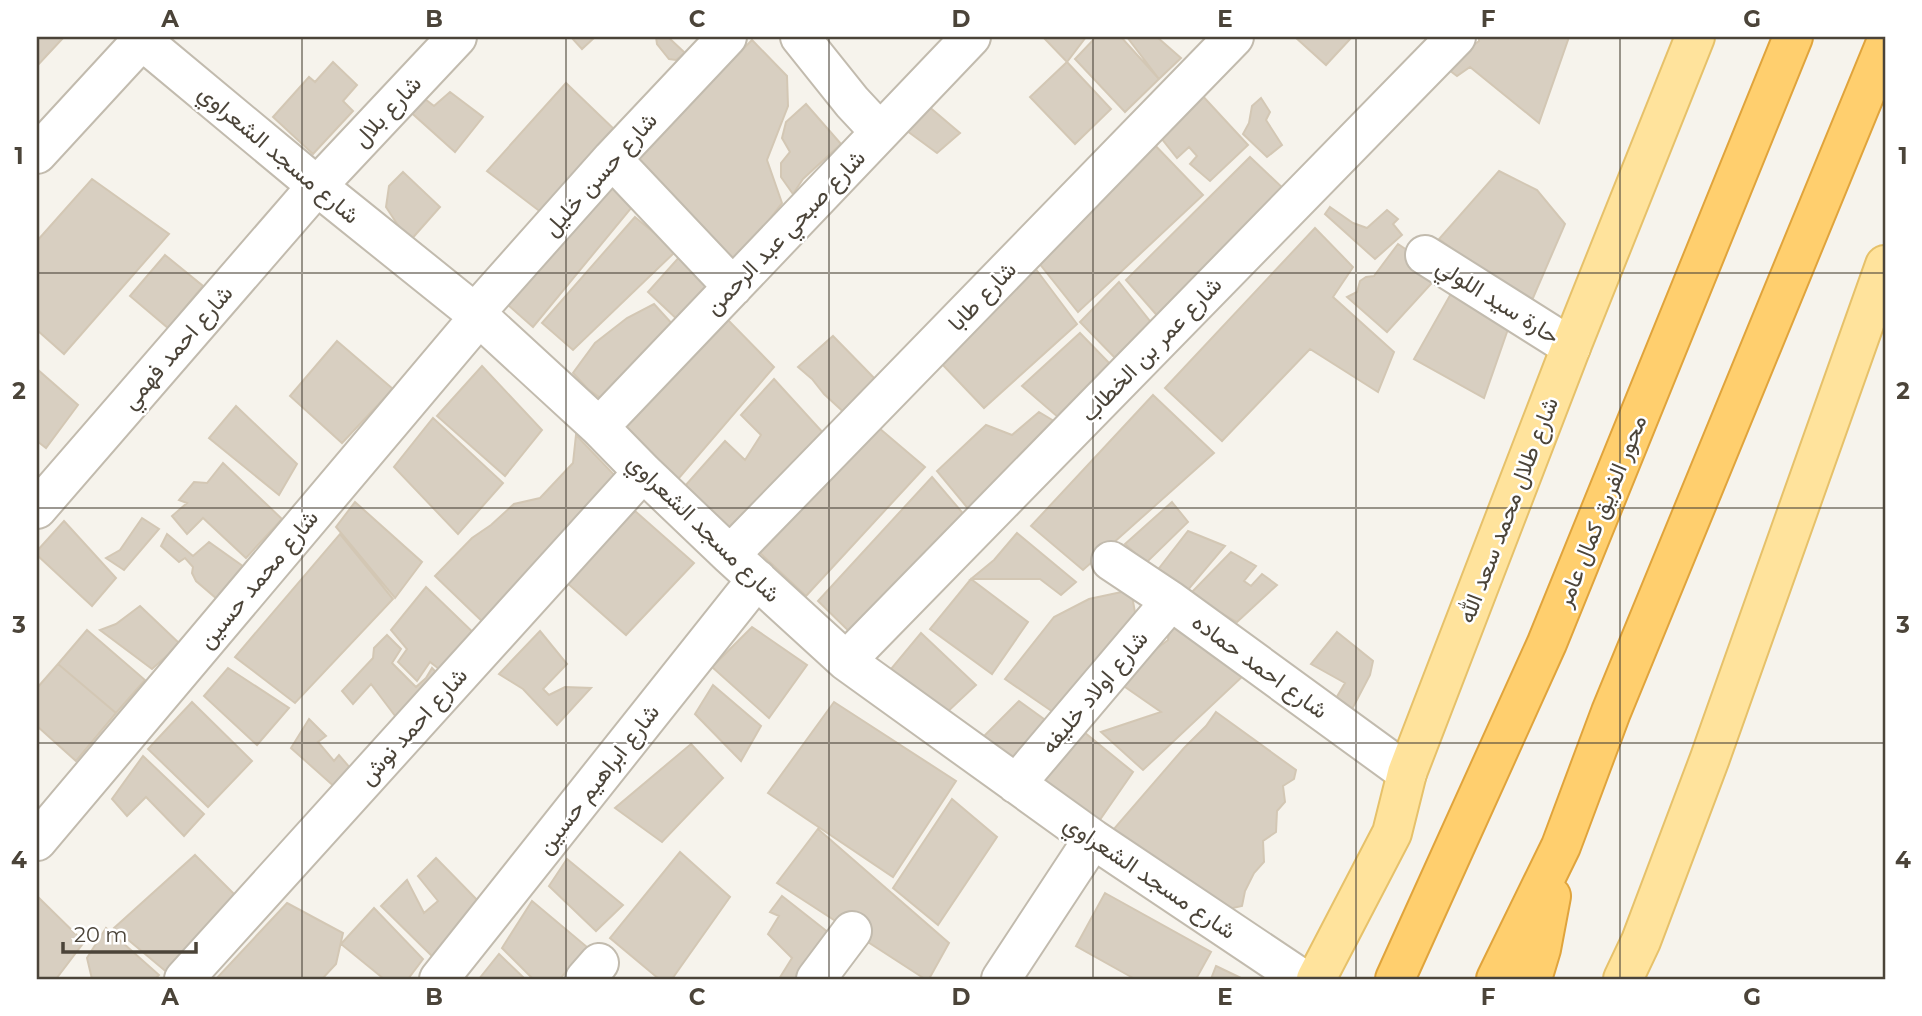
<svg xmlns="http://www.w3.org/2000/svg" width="1922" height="1016" viewBox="0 0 1922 1016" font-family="Montserrat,Vazirmatn,sans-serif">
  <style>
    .building { fill: #d8cfc1; stroke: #d3c7b4; stroke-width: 2 }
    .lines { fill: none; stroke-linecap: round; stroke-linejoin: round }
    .minor-casing { stroke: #c2bbae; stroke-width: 42 }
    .major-casing { stroke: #e6c16a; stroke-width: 42 }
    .highway-casing { stroke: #e0a43c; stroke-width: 42 }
    .minor { stroke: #fff; stroke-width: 38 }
    .major { stroke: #ffe39c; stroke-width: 38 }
    .highway { stroke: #ffcf6e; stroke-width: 38 }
    .grid { fill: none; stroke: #4b4439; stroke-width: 2; stroke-opacity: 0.55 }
    .labels { text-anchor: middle; stroke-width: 5; stroke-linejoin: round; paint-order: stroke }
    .street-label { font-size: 23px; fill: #4b4439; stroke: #fff }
    .neatline { fill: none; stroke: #4b4439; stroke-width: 2.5 }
    .grid-label { font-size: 23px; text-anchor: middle; font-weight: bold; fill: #4b4439 }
  </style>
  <rect width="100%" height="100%" fill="#f6f3ec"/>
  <path class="building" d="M37 37H64L37 66Z
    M571 37H595L582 49Z
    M656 37H668L685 53 676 60 669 59 657 44Z
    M1043 37H1086L1067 62Z
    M1096 37H1121L1159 79 1125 112 1075 59Z
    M1127 37H1157L1181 58 1159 79Z
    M1295 37H1352L1326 65Z
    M1479 37H1569L1539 123 1470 67 1457 76 1445 67 1479 41Z
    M752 40 787 76 788 106 767 160 782 203 731 270 629 163Z
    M333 62 357 85 343 101 353 111 313 154 273 117 309 77 315 82Z
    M1067 62 1111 109 1075 144 1030 97Z
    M566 83 617 132 542 213 487 171Z
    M416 92 434 106 450 92 483 117 455 152 405 107Z
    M1199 92 1248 145 1210 181 1190 164 1197 156 1189 147 1177 158 1158 134Z
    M1261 98 1270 112 1266 120 1282 145 1267 157 1243 134 1249 123 1252 106Z
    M806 104 841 144 803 179 793 194 781 177V163L790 152 782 138 786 122Z
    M927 105 960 133 937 153 903 128Z
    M1148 138 1203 195 1078 312 1039 263Z
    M1250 157 1289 194 1161 320 1126 280Z
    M1499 171 1537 190 1565 224 1533 298 1524 302 1439 239Z
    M403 172 440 207 409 242 386 207 389 186Z
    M92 179 169 234 64 354 37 330V241Z
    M613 180 632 207 533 327 508 305Z
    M1330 207 1353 223 1367 228 1387 210 1398 219 1393 224 1402 235 1375 259 1325 214Z
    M635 217 676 251 573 350 542 323Z
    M1315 228 1353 267 1333 297 1394 352 1378 392 1310 349 1222 441 1165 388Z
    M1398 244 1441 273 1387 332 1347 297 1357 292 1360 281 1366 277 1374 276Z
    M682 254 711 281 681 323 648 292Z
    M165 255 203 286 168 328 130 296Z
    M1035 268 1077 324 984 408 940 362Z
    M1119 282 1157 330 1122 365 1080 322Z
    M1457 283 1508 329 1484 398 1414 359Z
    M654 304 675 327 603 400 588 389 573 373 595 343 627 318Z
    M727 319 774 367 673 485 621 430Z
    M1080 333 1113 367 1059 418 1022 386Z
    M833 336 881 385 849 417 824 394 812 379 798 367Z
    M337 341 393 389 342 443 290 396Z
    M482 366 542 430 505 476 437 416Z
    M37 369 78 405 46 448 37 441Z
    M774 379 826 436 735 534 685 486 725 441 745 460 761 435 741 415Z
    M1153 395 1214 453 1083 570 1031 526Z
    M236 406 297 464 279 495 209 438Z
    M1039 412 1067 429 975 517 937 471 986 425 1012 435Z
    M433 418 503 483 458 534 394 467Z
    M879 428 925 467 806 596 759 552Z
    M576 435 621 482 486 625 435 576 472 538 491 525 514 504 540 498 573 463Z
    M223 463 282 519 246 558 203 518 187 534 172 516 187 503 179 500 194 482 207 483Z
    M932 477 972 524 856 638 818 601Z
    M355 502 422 562 395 598 336 527Z
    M1172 502 1188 522 1146 563 1125 544Z
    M635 511 694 563 626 635 566 582Z
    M142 518 159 529 124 570 106 558 120 550Z
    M64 521 116 578 92 606 37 555V551Z
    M1188 531 1225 546 1182 597 1153 576Z
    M1017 533 1076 582 1061 595 1040 579H971L994 560Z
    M167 534 193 556 209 542 244 567 217 599 196 581 192 573 193 567 185 558 179 562 161 546Z
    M340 534 393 599 295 703 235 657Z
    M1231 552 1256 566 1244 581 1251 586 1262 574 1277 585 1237 622 1189 595Z
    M971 579 1028 622 992 674 930 629Z
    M426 587 481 640 448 676 430 662 417 681 398 662 407 649 391 630Z
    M1131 590 1136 618 1053 712 1005 679 1054 617 1089 599Z
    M1171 601 1207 652 1243 676 1143 770 1101 732 1161 712 1115 680 1168 640Z
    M140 606 180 644 152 669 100 630 116 624Z
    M752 627 807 665 769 718 712 667Z
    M87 630 145 680 116 713 58 664Z
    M540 631 567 664 543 689 549 695 565 687 591 688 557 725 523 689 499 674Z
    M1337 632 1373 661 1370 675 1351 711 1335 700 1345 683 1311 664Z
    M921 633 976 685 943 716 886 675Z
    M387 635 401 649 392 663 416 687 426 678 432 668 445 682 402 725 371 684 353 704 342 691 373 658 374 648Z
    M58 664 116 713 76 761 37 726V688Z
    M228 668 289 708 257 745 204 696Z
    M713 685 761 726 741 761 695 714Z
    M1019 701 1048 722 1017 761 983 737Z
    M192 702 252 761 208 807 148 749Z
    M834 702 956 781 893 877 768 793Z
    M1216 712 1296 770 1294 779 1283 786 1285 802 1277 811 1276 832 1263 841 1264 862 1254 873 1245 891 1242 906 1224 910 1113 830 1184 748 1206 726Z
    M309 719 326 736 318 742 334 761 339 755 351 769 337 789 291 748Z
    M1084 732 1133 772 1099 821 1037 779Z
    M691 744 723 778 662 842 615 808Z
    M143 756 204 814 184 836 146 797 127 816 112 799Z
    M952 799 997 837 938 925 893 888Z
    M818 829 949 943 929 979H925L777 883Z
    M680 852 730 897 672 979H659L610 938Z
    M195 855 250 910 169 974 114 928Z
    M436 858 486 909 436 960 381 906 407 880 424 913 438 901 418 876Z
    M567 859 623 905 596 931 549 886Z
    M1105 893 1211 952 1196 979H1133V978L1076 946Z
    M37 896 84 942 56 979H37Z
    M782 896 829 933 803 979H779L792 958 768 934 779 916 770 912Z
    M532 901 587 947 560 979H533L502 948Z
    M287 903 343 933 336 964 322 979H216Z
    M374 908 423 959 408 979H384L341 944Z
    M106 928 159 975 155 979H92L87 958Z
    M499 954 525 979H479Z
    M1216 966 1243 979H1211Z"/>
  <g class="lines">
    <defs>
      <path id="minor" d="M138 37 317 186 475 313 599 427 643 472 730 555 846 661 1093 839 1302 979
        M800 37 852 102 880 132
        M37 154 142 40
        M612 159 733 287
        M1425 255 1571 347
        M475 313 612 159 727 37
        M599 427 971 37
        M37 509 317 186 457 37
        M730 555 1234 37
        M1111 561 1171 601 1407 773
        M846 661 1456 37
        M1016 784 1171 601
        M37 841 479 317
        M184 979 643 472
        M439 979 757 579
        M585 979 599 963
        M816 979 852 931
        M1001 979 1093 839"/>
      <path id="major" d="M1316 979 1392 833 1407 773 1571 347 1695 37
        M1623 979 1641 941 1710 758 1885 265"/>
      <path id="highway" d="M1395 979 1547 643 1793 37
        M1496 979 1561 846 1611 712 1885 45
        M1532 979 1541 949 1551 896"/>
    </defs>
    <use href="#minor" class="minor-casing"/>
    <use href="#major" class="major-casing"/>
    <use href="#highway" class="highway-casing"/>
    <use href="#minor" class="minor"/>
    <use href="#major" class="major"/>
    <use href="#highway" class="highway"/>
  </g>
  <path class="grid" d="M302 37V979M566 37V979M829 37V979M1093 37V979M1356 37V979M1620 37V979M37 273H1885M37 508H1885M37 743H1885"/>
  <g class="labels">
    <g class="street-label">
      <text transform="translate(387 111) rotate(-47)" y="8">شارع بلال</text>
      <text transform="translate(279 154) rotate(40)" y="8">شارع مسجد الشعراوي</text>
      <text transform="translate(600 174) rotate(-48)" y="8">شارع حسن خليل</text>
      <text transform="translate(785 232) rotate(-46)" y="8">شارع صبحي عبد الرحمن</text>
      <text transform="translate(982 296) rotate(-46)" y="8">شارع طابا</text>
      <text transform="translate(1498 301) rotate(32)" y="8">حارة سيد اللولي</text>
      <text transform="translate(177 347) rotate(-49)" y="8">شارع احمد فهمي</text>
      <text transform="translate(1151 349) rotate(-46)" y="8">شارع عمر بن الخطاب</text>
      <text transform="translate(1508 510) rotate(-69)" y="8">شارع طلال محمد سعد الله</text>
      <text transform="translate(1601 511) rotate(-68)" y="8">محور الفريق كمال عامر</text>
      <text transform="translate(704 528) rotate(44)" y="8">شارع مسجد الشعراوي</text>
      <text transform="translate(258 579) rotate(-50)" y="8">شارع محمد حسين</text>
      <text transform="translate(1260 666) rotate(36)" y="8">شارع احمد حماده</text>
      <text transform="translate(1094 692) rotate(-50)" y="8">شارع اولاد خليفه</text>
      <text transform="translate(413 726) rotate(-48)" y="8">شارع احمد نوش</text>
      <text transform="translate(598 779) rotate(-52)" y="8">شارع ابراهيم حسين</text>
      <text transform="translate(1150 877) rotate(34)" y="8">شارع مسجد الشعراوي</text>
    </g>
  </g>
  <rect width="1922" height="1016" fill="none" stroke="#ffffff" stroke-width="77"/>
  <path d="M63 942v10h133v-10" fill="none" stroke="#4b4439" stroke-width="3.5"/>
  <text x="74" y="942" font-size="21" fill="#4b4439" stroke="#ffffff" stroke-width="5" paint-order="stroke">20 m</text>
  <rect x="38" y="38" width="1846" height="940" class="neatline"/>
  <g class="grid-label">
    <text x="170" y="27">A</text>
    <text x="434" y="27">B</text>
    <text x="697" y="27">C</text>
    <text x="961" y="27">D</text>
    <text x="1225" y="27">E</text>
    <text x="1488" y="27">F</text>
    <text x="1752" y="27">G</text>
    <text x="19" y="164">1</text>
    <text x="1903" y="164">1</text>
    <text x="19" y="399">2</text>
    <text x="1903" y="399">2</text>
    <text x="19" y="633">3</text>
    <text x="1903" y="633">3</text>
    <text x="19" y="868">4</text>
    <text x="1903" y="868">4</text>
    <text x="170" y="1005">A</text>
    <text x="434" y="1005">B</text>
    <text x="697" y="1005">C</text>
    <text x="961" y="1005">D</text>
    <text x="1225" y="1005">E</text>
    <text x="1488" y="1005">F</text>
    <text x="1752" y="1005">G</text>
  </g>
</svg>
